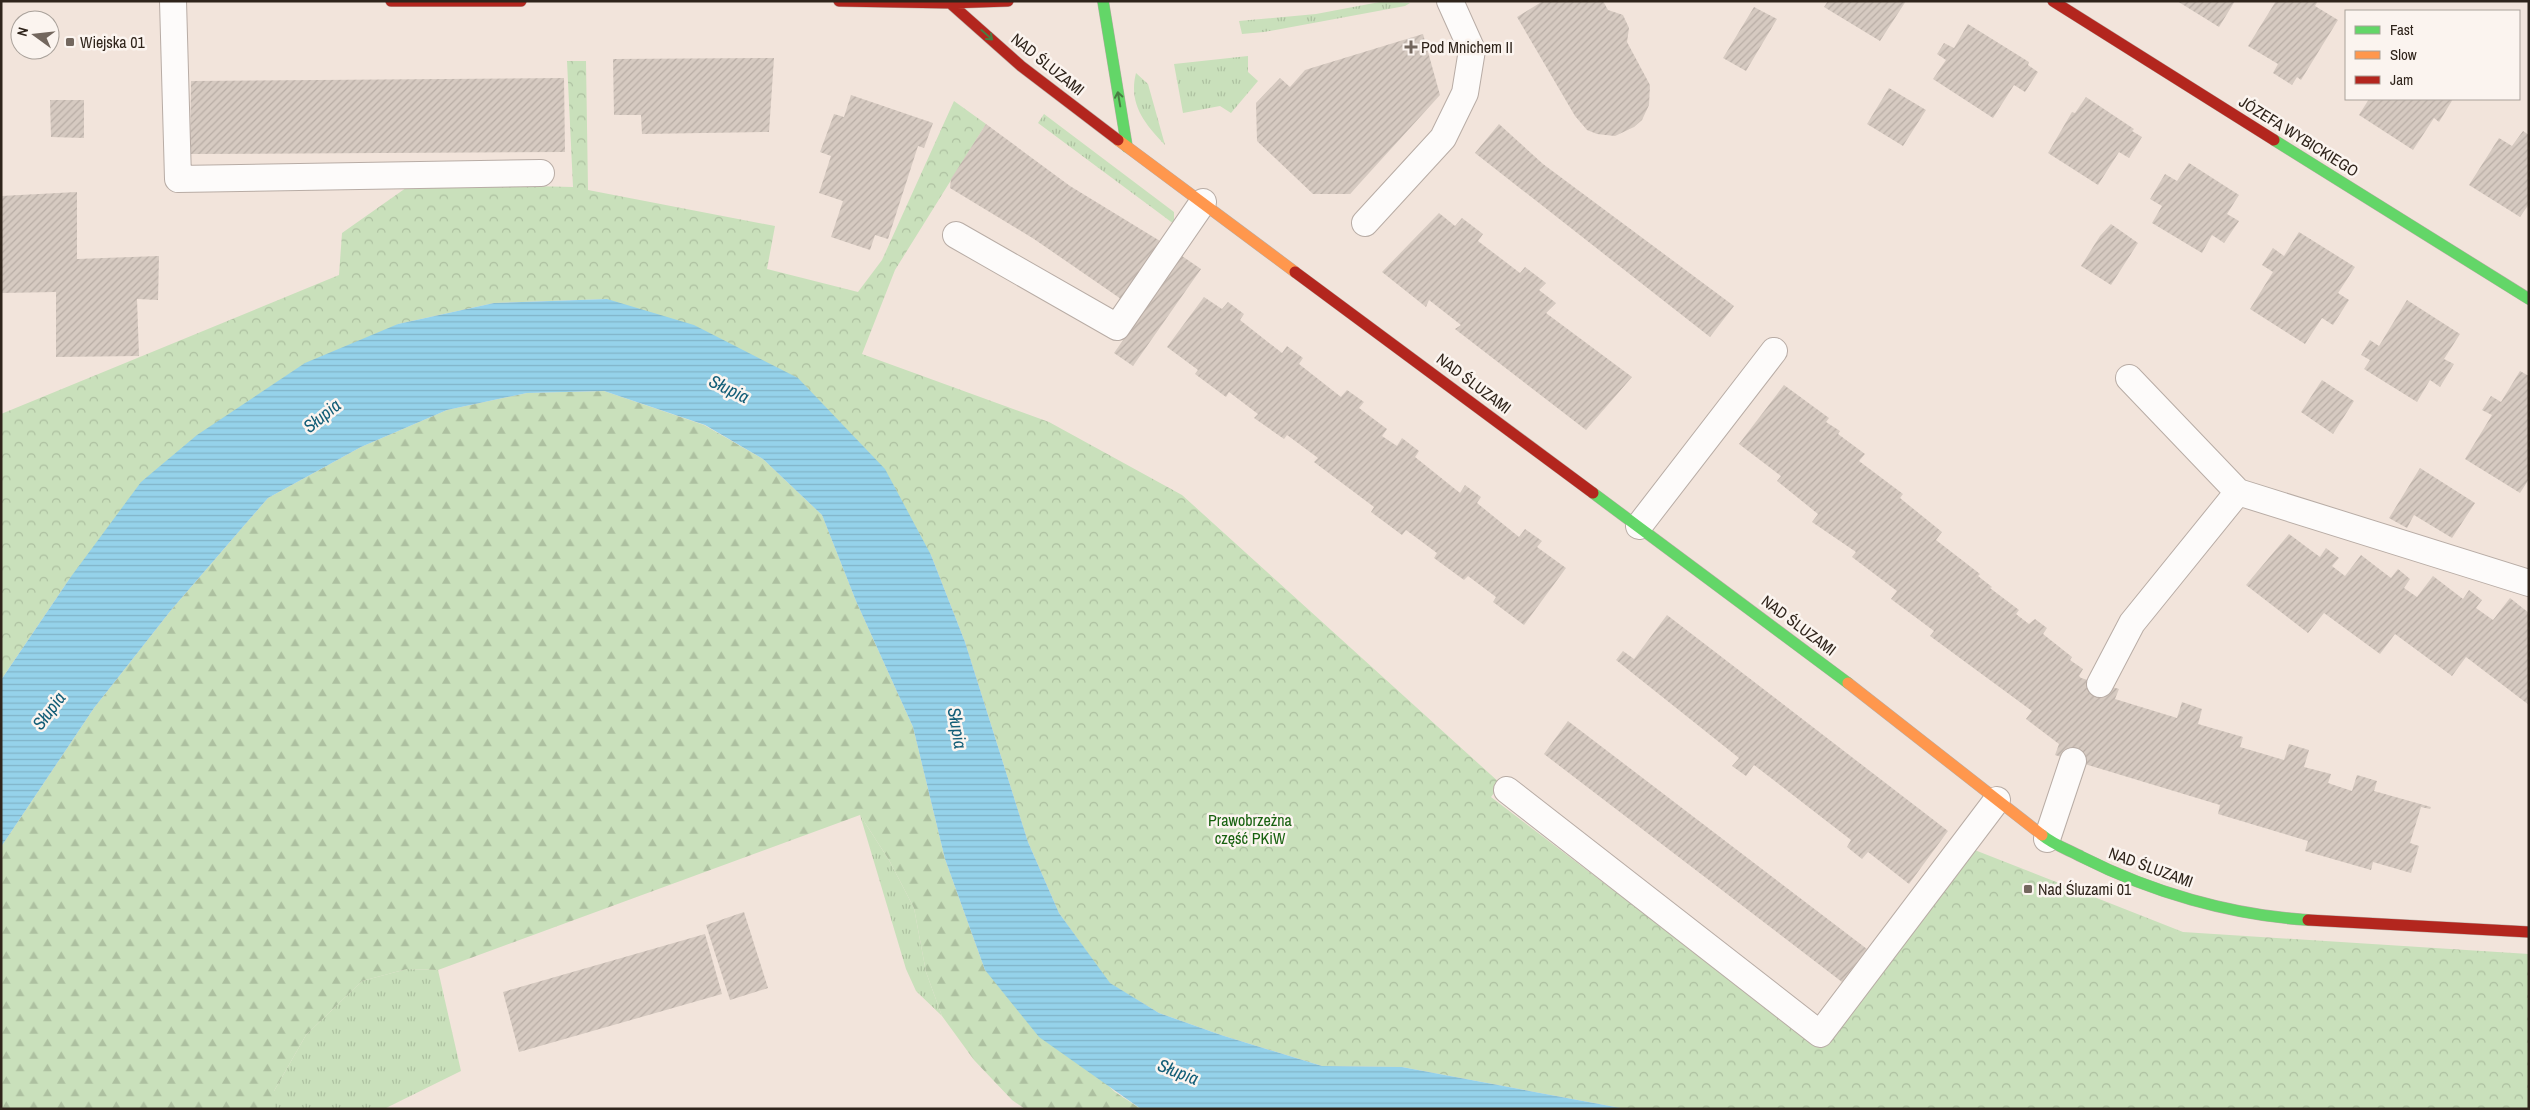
<svg xmlns="http://www.w3.org/2000/svg" width="2530" height="1110" viewBox="0 0 2530 1110" font-family="'Archivo Narrow',sans-serif">
  <style>
    .grass { fill: url(#grass-tufts) }
    .forest { fill: url(#forest-firs) }
    .park { fill: url(#park-crowns) }
    .water { fill: url(#water-rules) }
    .building { fill: url(#building-hatch) }
    .lines { fill: none; stroke-linecap: round; stroke-linejoin: round }
    .lane-casing { stroke: #b8aca5; stroke-width: 28 }
    .fast-casing { stroke: #b8aca5; stroke-width: 12 }
    .slow-casing { stroke: #b8aca5; stroke-width: 12 }
    .jam-casing { stroke: #b8aca5; stroke-width: 12 }
    .lane { stroke: #fdfbfa; stroke-width: 26 }
    .fast { stroke: #63d668; stroke-width: 11 }
    .slow { stroke: #ff974d; stroke-width: 11 }
    .jam { stroke: #b3261e; stroke-width: 11 }
    .oneway { stroke: #497d42 }
    .poi-dot { fill: #73675e; stroke: #fbf4ef; stroke-width: 2 }
    .labels { text-anchor: middle; stroke-width: 5; stroke-linejoin: round; paint-order: stroke }
    .poi-label { font-size: 16px; fill: #2f241b; stroke: #fbf4ef; text-anchor: start }
    .street-label { font-size: 16px; fill: #2f241b; stroke: #fbf4ef }
    .park-label { font-size: 16px; fill: #17610f; stroke: #fbf4ef }
    .water-label { font-size: 18px; font-style: italic; fill: #125d77; stroke: #fbf4ef }
  </style>
  <defs>
    <pattern id="grass-tufts" width="24" height="20" patternUnits="userSpaceOnUse" patternTransform="scale(1.25)"><rect width="24" height="20" fill="#c9e0bb"/><path d="M3 7l-1-3M5 7V3M7 7l1-3M15 17l-1-3M17 17v-4M19 17l1-3" fill="none" stroke="#adc0a0"/></pattern>
    <pattern id="forest-firs" width="22" height="20" patternUnits="userSpaceOnUse" patternTransform="scale(1.25)"><rect width="22" height="20" fill="#c9e0bb"/><path d="M5 1l3.5 6h-7zM16 11l3.5 6h-7z" fill="#adc0a0"/></pattern>
    <pattern id="park-crowns" width="20" height="18" patternUnits="userSpaceOnUse" patternTransform="scale(1.25)"><rect width="20" height="18" fill="#c9e0bb"/><path d="M2 6a3 3 0 1 1 6 0M12 15a3 3 0 1 1 6 0" fill="none" stroke="#adc0a0"/></pattern>
    <pattern id="water-rules" width="6" height="5" patternUnits="userSpaceOnUse" patternTransform="scale(1.25)"><rect width="6" height="5" fill="#95d2ea"/><path d="M0 2.5h6" fill="none" stroke="#81b4c8"/></pattern>
    <pattern id="building-hatch" width="6" height="6" patternUnits="userSpaceOnUse" patternTransform="scale(1.25)"><rect width="6" height="6" fill="#d6cac1"/><path d="M-1 1l2-2M0 6l6-6M5 7l2-2" fill="none" stroke="#b8ada5"/></pattern>
  </defs>
  <rect width="100%" height="100%" fill="#f2e4db"/>
  <path class="grass" d="M1385 1 1410 3 1405 6 1264 32 1242 34 1239 21 1316 14Z
    M1248 56V72L1258 81 1231 113 1220 106 1183 113 1174 64Z
    M1136 73 1148 84 1165 145C1145 124 1128 104 1136 73Z
    M1044 114 1174 212V224L1038 123Z
    M860 815 889 860 914 908 926 972 942 1016 916 991 906 969Z
    M407 969 438 970 461 1071 384 1109H274V1091L306 1035 362 981Z"/>
  <path class="forest" d="M604 391 704 425 763 459 822 515 856 601 913 727 945 859 985 970 1115 1092 1141 1109H1025L1012 1100 974 1060 942 1016 926 972 914 908 889 860 860 815 438 970 407 969 362 981 306 1035 274 1091V1109H1V847L94 708 172 609 268 498 361 447 447 410 527 393Z"/>
  <path class="park" d="M567 61H586L588 190 775 226 767 269 858 292 882 260 954 101 986 124 895 270 862 354 1049 422 1182 495 1501 784 1491 797 1818 1046 1967 847 2183 932 2529 954V1109H1626L1402 1067 1322 1066 1221 1035 1159 1013 1109 983 1059 913 1028 842 965 642 931 555 607 299 494 303 398 324 70 578 1 680V414L339 275 342 233 413 183 573 187Z"/>
  <path class="water" d="M607 299 694 325 798 378 885 469 931 555 965 642 1028 842 1059 913 1110 983 1159 1013 1221 1035 1322 1066 1402 1067 1626 1109H1141L1039 1037 985 970 945 859 913 727 856 601 822 515 763 459 705 425 604 391 527 393 447 410 361 447 268 498 172 609 94 708 1 847V680L70 578 141 482 197 435 305 363 398 324 494 303Z"/>
  <path class="building" d="M1543 1H1603L1608 10 1623 15 1629 28 1627 42 1650 85 1649 105 1642 120 1634 127 1615 136 1597 134 1587 130 1575 116 1517 17Z
    M1828 1H1906L1880 41 1824 7Z
    M2177 1H2235L2219 27Z
    M2276 1H2318L2315 6 2338 20 2301 80 2297 77 2292 85 2273 73 2278 64 2248 46Z
    M1754 7 1777 19 1746 71 1723 58Z
    M1968 24 2029 62 2028 65 2038 72 2025 92 2014 85 1993 118 1933 79 1946 60 1937 54 1944 43 1954 48Z
    M1423 34 1440 95 1350 194H1313L1257 141 1256 103 1280 78 1290 87 1305 70Z
    M774 58 769 132 642 134 641 115H614L613 59Z
    M564 78 565 152 190 154 191 81Z
    M1889 88 1926 110 1903 146 1867 124Z
    M851 95 933 123 924 148 918 146 888 239 875 235 870 250 831 237 843 201 819 193 831 156 820 152 834 114 844 117Z
    M2086 97 2134 129 2132 131 2142 137 2129 158 2119 152 2098 185 2048 153 2072 112 2075 113Z
    M2369 99H2453L2439 122 2434 118 2413 150 2359 115Z
    M50 100H84V138L51 137Z
    M986 124 1070 186 1160 241 1121 299 1034 239 950 188 951 179Z
    M1499 124 1543 164 1734 306 1710 337 1475 153Z
    M2523 131 2529 135V204L2520 217 2469 185 2499 138 2512 146Z
    M2189 163 2239 195 2227 214 2239 221 2224 243 2212 235 2202 253 2152 223 2162 206 2150 199 2165 174 2177 181Z
    M77 192V259L159 256 158 300 137 299 139 356 56 357V292L1 293V196Z
    M1439 213 1455 226 1462 218 1483 234 1478 241 1520 273 1525 267 1546 283 1539 290 1556 303 1546 313 1632 377 1586 430 1455 329 1461 325 1429 300 1426 307 1382 272Z
    M2111 224 2138 243 2111 285 2081 266 2100 236Z
    M2299 232 2355 267 2338 293 2349 300 2333 325 2322 318 2305 344 2250 309 2273 272 2262 265 2273 248 2284 256Z
    M1182 256 1201 269 1133 366 1114 353Z
    M1204 297 1222 309 1228 302 1244 314 1240 320 1282 353 1287 346 1303 358 1299 364 1341 397 1347 390 1364 402 1359 408 1387 429 1382 436 1397 446 1402 438 1419 451 1415 457 1460 493 1465 485 1481 497 1477 503 1519 537 1525 529 1542 541 1537 547 1566 568 1524 625 1493 602 1496 597 1468 576 1464 580 1434 558 1437 553 1406 530 1402 535 1371 512 1374 507 1314 462 1318 458 1287 435 1284 439 1254 418 1258 414 1229 392 1226 397 1195 374 1198 370 1167 347Z
    M2407 300 2460 334 2444 359 2454 364 2440 387 2430 380 2417 402 2364 369 2370 360 2361 355 2370 340 2379 346Z
    M2520 371 2529 376V479L2520 493 2465 459 2492 415 2482 410 2491 396 2501 402Z
    M2322 380 2354 401 2333 434 2301 412Z
    M1784 385 1829 418 1826 422 1840 431 1838 434 1865 454 1859 461 1903 494 1900 498 1942 532 1936 540 1980 574 1978 576 1992 587 1990 588 2019 610 2016 614 2029 624 2035 619 2047 628 2043 634 2072 657 2070 660 2083 669 2079 676 2081 678 2119 689 2115 699 2177 718 2182 702 2202 709 2198 724 2243 737 2240 747 2284 760 2289 744 2309 750 2304 767 2331 774 2328 783 2352 791 2357 775 2377 781 2374 791 2431 807 2430 809 2421 807 2410 843 2419 846 2411 873 2373 862 2371 870 2305 851 2308 841 2218 814 2220 805 2055 755 2059 744 2026 719 2032 711 1930 636 1934 631 1891 599 1897 591 1852 557 1856 552 1812 522 1818 514 1777 481 1781 476 1739 444Z
    M2420 468 2475 503 2452 538 2414 515 2407 528 2389 518Z
    M2289 534 2320 557 2326 548 2339 558 2332 566 2345 576 2361 555 2391 578 2398 569 2410 579 2404 588 2417 597 2433 576 2463 599 2469 590 2482 600 2476 608 2493 620 2510 598 2529 613V705L2466 657 2452 676 2395 634 2380 654 2324 613 2308 633 2246 585Z
    M1667 615 1948 831 1909 884 1868 852 1862 859 1847 847 1851 840 1754 765 1746 776 1732 766 1739 758 1616 660 1623 651 1634 659Z
    M1568 721 1867 949 1842 982 1544 754Z
    M744 912 768 988 730 1000 706 925Z
    M705 934 722 994 519 1052 503 992Z"/>
  <g class="lines">
    <defs>
      <path id="lane" d="M173 1 178 179 541 173
        M1365 223 1443 138 1465 93 1472 50 1450 1
        M956 235 1117 327 1203 202
        M2238 492 2529 583
        M1639 526 1774 351
        M2100 684 2132 623 2238 492 2129 378
        M1507 790 1820 1034 1997 800
        M2047 839 2073 761"/>
      <path id="fast" d="M1103 1 1127 147
        M2274 140 2529 299
        M1593 493 1848 683
        M2042 835C2054 845 2069 850 2082 857 2151 892 2230 915 2308 920"/>
      <path id="slow" d="M1118 140 1295 272
        M1848 683 2042 835"/>
      <path id="jam" d="M391 1H521
        M839 1 950 3 1008 1
        M2053 1 2274 140
        M950 3 1021 66 1118 140
        M1295 272 1593 493
        M2308 920 2529 932"/>
    </defs>
    <use href="#lane" class="lane-casing"/>
    <use href="#fast" class="fast-casing"/>
    <use href="#slow" class="slow-casing"/>
    <use href="#jam" class="jam-casing"/>
    <use href="#lane" class="lane"/>
    <use href="#fast" class="fast"/>
    <use href="#slow" class="slow"/>
    <use href="#jam" class="jam"/>
  </g>
  <defs><path id="oneway-shaft" d="M-6 0H5M1.5-3L5.5 0L1.5 3" fill="none" stroke-width="1.6" stroke-linecap="round" stroke-linejoin="round" transform="scale(1.25)"/></defs>
  <g class="oneway">
    <use href="#oneway-shaft" transform="translate(987 35) rotate(41)"/>
    <use href="#oneway-shaft" transform="translate(1119 99) rotate(-100)"/>
  </g>
  <g class="poi-dot">
    <rect x="65" y="37" width="10" height="10" rx="2.5"/>
    <path d="M1408.5 39.5h5v5h5v5h-5v5h-5v-5h-5v-5h5z"/>
    <rect x="2023" y="884" width="10" height="10" rx="2.5"/>
  </g>
  <g class="labels">
    <g class="poi-label">
      <text x="80" y="48">Wiejska 01</text>
      <text x="1421" y="53">Pod Mnichem II</text>
      <text x="2038" y="895">Nad Śluzami 01</text>
    </g>
    <g class="street-label">
      <text transform="translate(1048 64) rotate(39)" y="6">NAD ŚLUZAMI</text>
      <text transform="translate(2299 136) rotate(32)" y="6">JÓZEFA WYBICKIEGO</text>
      <text transform="translate(1474 383) rotate(37)" y="6">NAD ŚLUZAMI</text>
      <text transform="translate(1799 625) rotate(37)" y="6">NAD ŚLUZAMI</text>
      <text transform="translate(2151 867) rotate(20)" y="6">NAD ŚLUZAMI</text>
    </g>
    <g class="park-label">
      <text x="1250" y="826">Prawobrzeżna<tspan x="1250" dy="18">część PKiW</tspan></text>
    </g>
    <g class="water-label">
      <text transform="translate(729 389) rotate(26)" y="6">Słupia</text>
      <text transform="translate(322 416) rotate(-39)" y="6">Słupia</text>
      <text transform="translate(49 711) rotate(-53)" y="6">Słupia</text>
      <text transform="translate(957 728) rotate(80)" y="6">Słupia</text>
      <text transform="translate(1178 1072) rotate(21)" y="6">Słupia</text>
    </g>
  </g>
  <rect width="2530" height="1110" fill="none" stroke="#2f241b" stroke-width="5"/>
  <rect x="2345" y="10" width="175" height="90" fill="#fbf4ef" stroke="#a9a19a"/>
  <rect x="2355" y="26" width="25" height="8" fill="#63d668" stroke="#a9a19a"/>
  <text x="2390" y="35" font-size="15" fill="#2f241b">Fast</text>
  <rect x="2355" y="51" width="25" height="8" fill="#ff974d" stroke="#a9a19a"/>
  <text x="2390" y="60" font-size="15" fill="#2f241b">Slow</text>
  <rect x="2355" y="76" width="25" height="8" fill="#b3261e" stroke="#a9a19a"/>
  <text x="2390" y="85" font-size="15" fill="#2f241b">Jam</text>
  <g transform="translate(35 35) rotate(285)"><circle r="24" fill="#fbf4ef" stroke="#a9a19a"/>
  <path d="M0-4L9 19L0 12L-9 19Z" fill="#73675e"/>
  <text y="-8" font-size="14" font-weight="bold" text-anchor="middle" fill="#2f241b">N</text>
  </g>
</svg>
